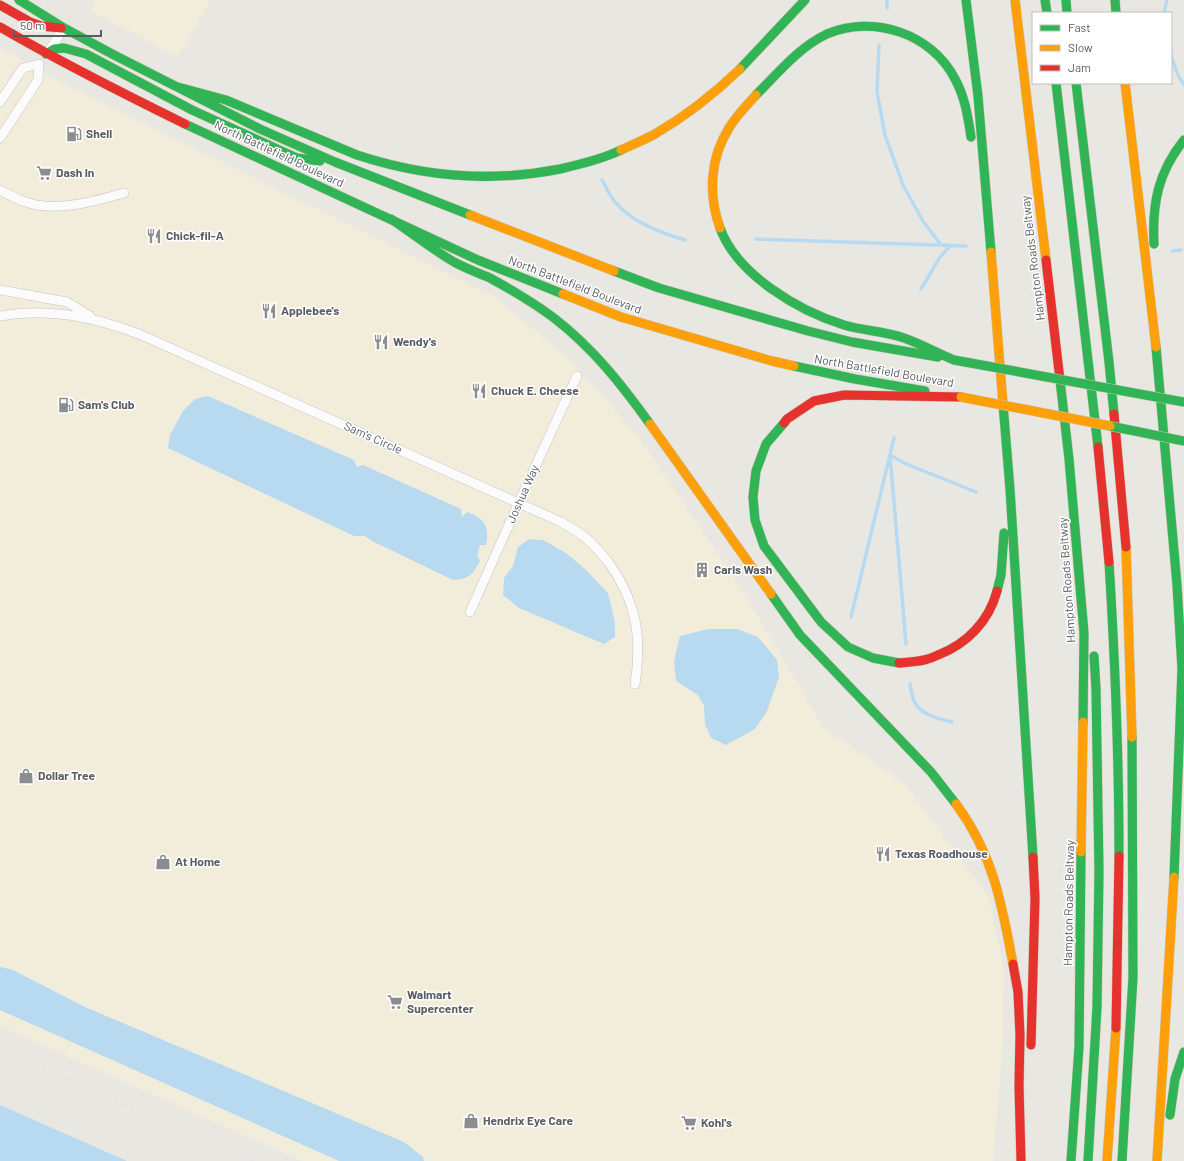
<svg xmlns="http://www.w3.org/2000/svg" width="1184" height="1161" viewBox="0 0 1184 1161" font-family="Barlow,sans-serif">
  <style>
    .commercial { fill: #f2ecdb }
    .water { fill: #b8daf1 }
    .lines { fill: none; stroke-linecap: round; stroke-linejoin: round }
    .stream { stroke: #b8daf1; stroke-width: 3.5 }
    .street-casing { stroke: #c4c4c3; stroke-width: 10 }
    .fast-casing { stroke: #cec6b2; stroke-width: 10 }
    .slow-casing { stroke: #cec6b2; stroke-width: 10 }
    .jam-casing { stroke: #cec6b2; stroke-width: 10 }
    .street { stroke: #fcfbfb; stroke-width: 9 }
    .fast { stroke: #30b455; stroke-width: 9 }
    .slow { stroke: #ff9f0a; stroke-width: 9 }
    .jam { stroke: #e5322d; stroke-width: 9 }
    .rail { stroke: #e0e0df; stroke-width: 3; stroke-dasharray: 1 5; stroke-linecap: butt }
    .fast-bridge-casing { stroke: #cec6b2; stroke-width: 10; stroke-linecap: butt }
    .slow-bridge-casing { stroke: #cec6b2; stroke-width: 10; stroke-linecap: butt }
    .fast-bridge { stroke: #30b455; stroke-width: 9 }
    .slow-bridge { stroke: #ff9f0a; stroke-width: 9 }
    .labels { text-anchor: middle; stroke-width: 3; stroke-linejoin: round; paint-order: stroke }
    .poi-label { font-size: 12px; font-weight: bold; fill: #595c60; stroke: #fff; text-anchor: start }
    .street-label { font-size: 12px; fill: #595c60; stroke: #fff }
  </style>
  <rect width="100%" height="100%" fill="#e8e7e2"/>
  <path class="commercial" d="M96 0H211L178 57 91 11Z
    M0 48 53 78 493 296 565 355 638 436 738 583 823 727 905 784 989 898 1004 970 1003 1041 993 1161H302L0 1026Z"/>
  <path class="water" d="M208 396 354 460 357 467 363 465 461 509 462 517 467 512C485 518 490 527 486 545H480L477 555 480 561C473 575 468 579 453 580L372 541 365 536H354L168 448 170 435 183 411 195 399Z
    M529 539 543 540 566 553 585 569 608 593 615 623V637L604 644 519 608 503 595 504 578 513 566 518 547Z
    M708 629H737L758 637 777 660 779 677 767 711 755 729 726 745 711 738 705 724 704 706 698 695 676 681 674 661 680 636Z
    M0 967 11 969 85 1007 404 1142 423 1157 424 1161H339L0 1010Z
    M0 1105 127 1161H0Z"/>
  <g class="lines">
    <path class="stream" d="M887 8V0
      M1164 13 1167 0
      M879 45 877 92 885 135 903 185 923 221 941 245
      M1171 56 1178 75 1184 85
      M602 180C606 187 610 196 615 202 633 223 659 232 685 240
      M756 239 966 246
      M1172 251 1181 250
      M921 289 940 257 950 246
      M890 455 906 644
      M890 455 904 463 976 492
      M851 617 894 438
      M910 684C911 690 912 698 915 703 922 715 939 719 952 722"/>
    <defs>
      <path id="street" d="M48 52 64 28
        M0 102 23 68 39 64
        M0 138 38 80 39 64
        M0 190C9 195 19 200 29 203 57 212 96 201 124 193
        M0 290 67 302 90 316
        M0 316C49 307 93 317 139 334L561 522C568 526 575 530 582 535 592 542 601 553 609 563 637 602 642 638 635 684
        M470 612 519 502 577 376"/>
      <path id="fast" d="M19 0 64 28 114 55 260 129 335 162 470 215
        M966 0 978 96 991 252
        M1045 0 1047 13
        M1066 0 1067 13
        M1115 0 1116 13
        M46 54 54 49 64 48 86 54 192 110 286 153 297 158 320 161
        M740 69 805 0
        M1056 83 1098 447
        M1076 83 1109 362 1114 414
        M178 87 226 100 357 155C424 177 490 183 560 169 581 164 602 159 621 150
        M756 95C778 73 799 47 827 34 874 14 932 34 955 79 965 97 968 117 971 137
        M185 124 478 260 563 294
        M391 219C412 233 432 249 454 262 465 268 478 273 490 278 512 290 534 303 554 318 593 348 622 385 650 424
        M720 228C737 275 799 311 844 325 864 331 885 331 904 338 921 344 937 353 954 360
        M1154 244C1152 204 1158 172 1184 140
        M614 271 659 288 808 331 852 342 938 357
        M1156 347 1177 585 1182 669 1174 877
        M794 366 855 379 925 391
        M1060 380 1069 459 1084 633 1083 722
        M1003 404 1010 489 1033 857
        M784 423 766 444 756 471 753 497 755 520 764 546 821 622 848 647 873 658 899 663
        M1109 562C1115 660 1119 758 1119 856
        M997 591 1001 575 1004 533
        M771 594 800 635 931 772 956 804
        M1170 1115 1175 1079 1184 1052
        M1071 1161 1079 1047 1081 852
        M1088 1161 1097 1007 1099 871 1096 689 1094 656
        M1122 1161 1133 977 1132 737"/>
      <path id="slow" d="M1015 0 1046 260
        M1125 83 1156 347
        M621 150C632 145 644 140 655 134 686 116 714 94 740 69
        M470 215 614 271
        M720 228C708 195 710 158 729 128 736 116 747 105 756 95
        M991 252 1003 404
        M563 294 621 317 772 361 794 366
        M650 424 771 594
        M1126 547 1132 737
        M956 804C993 854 1002 904 1013 964
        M1081 852 1083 722
        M1107 1161 1116 1028
        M1157 1161 1174 877"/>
      <path id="jam" d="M0 5 30 22 41 26 61 28
        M0 27C60 62 122 93 185 124
        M1046 260 1060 380
        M1114 414 1126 547
        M784 423 787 419 814 401 844 395 961 397
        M1098 447 1109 562
        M899 663C907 662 915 662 924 660 929 659 934 657 938 655 967 644 989 621 997 591
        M1013 964 1018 992 1020 1035 1019 1086 1021 1161
        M1116 1028 1119 856
        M1031 1045 1035 898 1033 857"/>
    </defs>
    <use href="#street" class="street-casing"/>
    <use href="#fast" class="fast-casing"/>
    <use href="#slow" class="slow-casing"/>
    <use href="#jam" class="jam-casing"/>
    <use href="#street" class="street"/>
    <use href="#fast" class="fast"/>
    <use href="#slow" class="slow"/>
    <use href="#jam" class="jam"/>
    <path class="rail" d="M0 1049 255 1161"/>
    <defs>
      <path id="fast-bridge" d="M954 360 1184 402
        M1110 426 1184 441"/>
      <path id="slow-bridge" d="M961 397 1110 426"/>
    </defs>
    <use href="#fast-bridge" class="fast-bridge-casing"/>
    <use href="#slow-bridge" class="slow-bridge-casing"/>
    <use href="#fast-bridge" class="fast-bridge"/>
    <use href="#slow-bridge" class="slow-bridge"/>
  </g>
  <defs>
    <symbol id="fuel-bare" viewBox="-9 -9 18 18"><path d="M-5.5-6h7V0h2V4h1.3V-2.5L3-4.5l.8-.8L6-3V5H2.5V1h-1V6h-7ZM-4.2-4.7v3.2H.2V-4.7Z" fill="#8b8d8e" stroke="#fff" stroke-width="2.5" paint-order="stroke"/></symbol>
    <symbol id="supermarket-bare" viewBox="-9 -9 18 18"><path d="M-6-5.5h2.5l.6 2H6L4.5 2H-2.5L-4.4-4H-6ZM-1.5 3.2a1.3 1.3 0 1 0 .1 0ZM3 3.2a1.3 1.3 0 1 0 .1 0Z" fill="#8b8d8e" stroke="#fff" stroke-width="2.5" paint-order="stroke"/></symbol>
    <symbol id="restaurant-bare" viewBox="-9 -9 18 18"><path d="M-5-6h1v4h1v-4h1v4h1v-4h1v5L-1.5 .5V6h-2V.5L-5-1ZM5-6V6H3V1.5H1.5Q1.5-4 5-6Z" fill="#8b8d8e" stroke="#fff" stroke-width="2.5" paint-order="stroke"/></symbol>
    <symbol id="building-bare" viewBox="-9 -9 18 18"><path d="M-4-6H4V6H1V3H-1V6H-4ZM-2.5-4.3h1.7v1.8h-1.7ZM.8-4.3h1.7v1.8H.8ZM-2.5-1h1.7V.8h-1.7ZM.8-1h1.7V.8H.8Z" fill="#8b8d8e" stroke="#fff" stroke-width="2.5" paint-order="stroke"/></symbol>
    <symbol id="shop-bare" viewBox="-9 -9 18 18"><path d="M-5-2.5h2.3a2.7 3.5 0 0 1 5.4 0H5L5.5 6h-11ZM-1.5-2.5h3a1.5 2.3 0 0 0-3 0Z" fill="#8b8d8e" stroke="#fff" stroke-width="2.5" paint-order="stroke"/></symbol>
  </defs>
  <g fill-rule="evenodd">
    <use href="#fuel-bare" x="63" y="123" width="22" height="22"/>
    <use href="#supermarket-bare" x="33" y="162" width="22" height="22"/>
    <use href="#restaurant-bare" x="143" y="225" width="22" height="22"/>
    <use href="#restaurant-bare" x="258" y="300" width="22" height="22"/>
    <use href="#restaurant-bare" x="370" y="331" width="22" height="22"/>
    <use href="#restaurant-bare" x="468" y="380" width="22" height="22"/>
    <use href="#fuel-bare" x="55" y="394" width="22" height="22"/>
    <use href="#building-bare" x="691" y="559" width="22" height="22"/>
    <use href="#shop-bare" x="15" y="765" width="22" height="22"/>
    <use href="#restaurant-bare" x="872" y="843" width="22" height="22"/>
    <use href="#shop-bare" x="152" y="851" width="22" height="22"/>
    <use href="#supermarket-bare" x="384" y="991" width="22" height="22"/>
    <use href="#shop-bare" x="460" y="1110" width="22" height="22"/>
    <use href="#supermarket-bare" x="678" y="1112" width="22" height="22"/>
  </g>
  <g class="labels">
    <g class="poi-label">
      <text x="86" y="138">Shell</text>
      <text x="56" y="177">Dash In</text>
      <text x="166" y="240">Chick-fil-A</text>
      <text x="281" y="315">Applebee's</text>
      <text x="393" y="346">Wendy's</text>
      <text x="491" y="395">Chuck E. Cheese</text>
      <text x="78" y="409">Sam's Club</text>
      <text x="714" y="574">Carls Wash</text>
      <text x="38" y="780">Dollar Tree</text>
      <text x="895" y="858">Texas Roadhouse</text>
      <text x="175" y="866">At Home</text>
      <text x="407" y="999">Walmart<tspan x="407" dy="14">Supercenter</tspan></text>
      <text x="483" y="1125">Hendrix Eye Care</text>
      <text x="701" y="1127">Kohl's</text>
    </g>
    <g class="street-label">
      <text transform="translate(279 154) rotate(25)" y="4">North Battlefield Boulevard</text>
      <text transform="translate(1033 258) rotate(-97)" y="4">Hampton Roads Beltway</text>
      <text transform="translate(575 285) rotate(21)" y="4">North Battlefield Boulevard</text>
      <text transform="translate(884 371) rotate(10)" y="4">North Battlefield Boulevard</text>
      <text transform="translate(373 438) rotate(24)" y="4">Sam's Circle</text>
      <text transform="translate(523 494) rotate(-66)" y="4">Joshua Way</text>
      <text transform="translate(1067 580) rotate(-94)" y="4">Hampton Roads Beltway</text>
      <text transform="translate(1069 903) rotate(-89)" y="4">Hampton Roads Beltway</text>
    </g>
  </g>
  <rect x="1032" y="12" width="140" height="72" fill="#ffffff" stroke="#bdbebf"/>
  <rect x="1040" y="25" width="20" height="6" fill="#30b455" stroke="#bdbebf"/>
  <text x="1068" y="32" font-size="12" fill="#595c60">Fast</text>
  <rect x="1040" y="45" width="20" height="6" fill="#ff9f0a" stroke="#bdbebf"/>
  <text x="1068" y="52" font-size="12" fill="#595c60">Slow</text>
  <rect x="1040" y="65" width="20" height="6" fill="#e5322d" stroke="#bdbebf"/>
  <text x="1068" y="72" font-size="12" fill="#595c60">Jam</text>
  <path d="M14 30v6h87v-6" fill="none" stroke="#595c60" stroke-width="2"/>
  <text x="20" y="30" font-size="12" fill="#595c60" stroke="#ffffff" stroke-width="3" paint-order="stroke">50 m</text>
</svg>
